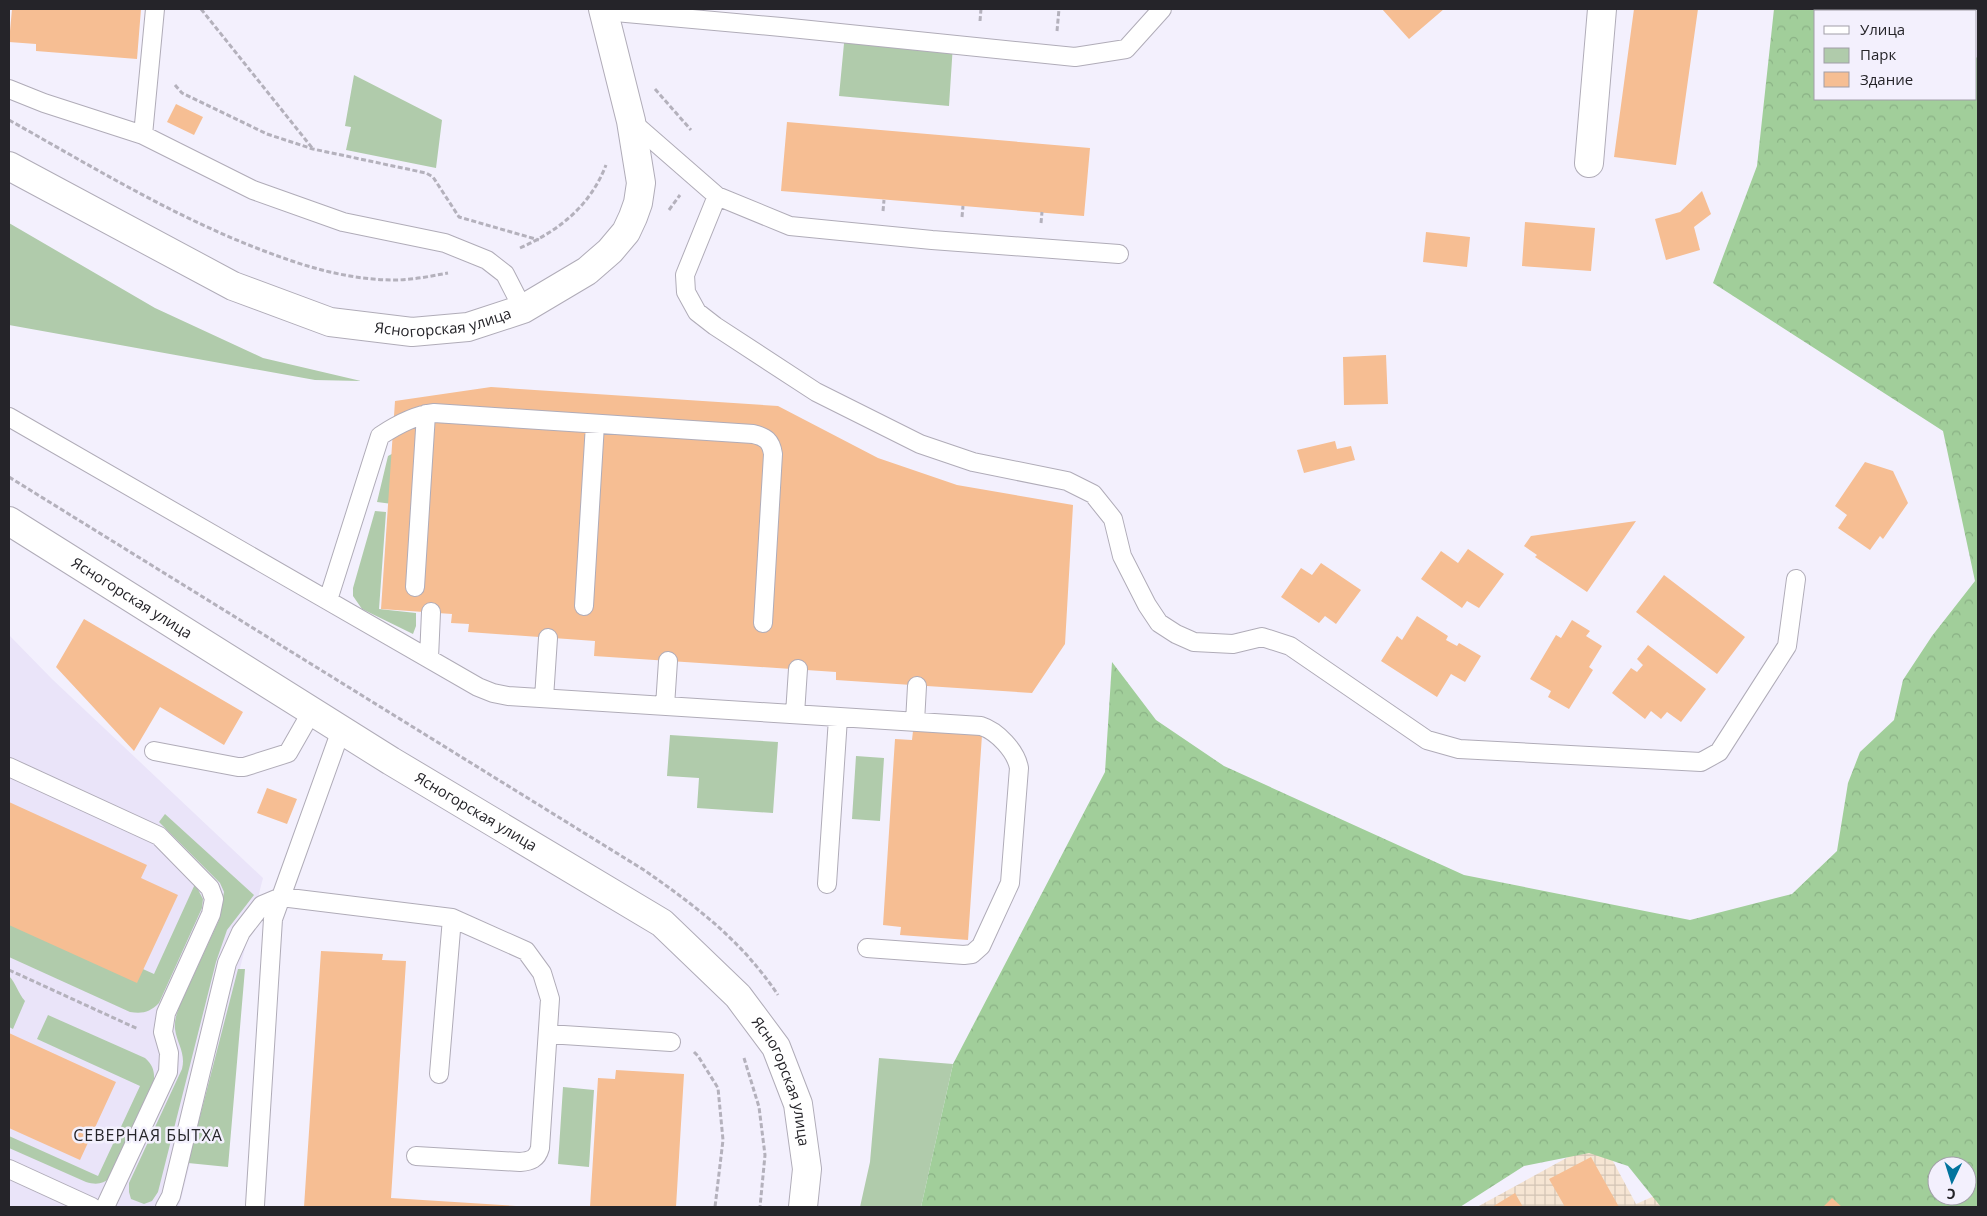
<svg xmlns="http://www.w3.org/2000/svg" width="1987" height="1216" viewBox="0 0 1987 1216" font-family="'Open Sans',sans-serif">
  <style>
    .industrial { fill: url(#industrial-grid) }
    .built { fill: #eae4f9 }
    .green { fill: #b0cbab }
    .forest { fill: url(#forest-crowns); fill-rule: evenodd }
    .building { fill: #f6be93 }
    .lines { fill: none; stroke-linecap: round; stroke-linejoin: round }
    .lane-casing { stroke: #b0acb8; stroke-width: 20 }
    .street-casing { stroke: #b0acb8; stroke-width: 30 }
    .secondary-casing { stroke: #b0acb8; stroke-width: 30 }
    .path { stroke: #b4b1bc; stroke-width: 3; stroke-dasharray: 5 2.5; stroke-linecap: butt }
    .lane { stroke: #fff; stroke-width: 18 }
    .street { stroke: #fff; stroke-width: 28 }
    .secondary { stroke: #fff; stroke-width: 28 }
    .labels { text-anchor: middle; stroke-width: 5; stroke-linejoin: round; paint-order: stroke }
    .street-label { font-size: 15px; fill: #252429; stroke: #f3f0fd }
    .neighbourhood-label { font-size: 16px; letter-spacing: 1px; fill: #252429; stroke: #f3f0fd }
  </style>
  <defs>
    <pattern id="industrial-grid" width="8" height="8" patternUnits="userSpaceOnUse" patternTransform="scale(1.25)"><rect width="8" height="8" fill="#f6e5d3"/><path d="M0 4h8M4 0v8" fill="none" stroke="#d3c4b5"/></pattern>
    <pattern id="forest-crowns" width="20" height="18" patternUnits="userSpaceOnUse" patternTransform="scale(1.25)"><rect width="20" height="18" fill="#a1ce9a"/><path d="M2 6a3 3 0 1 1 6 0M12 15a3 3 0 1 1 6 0" fill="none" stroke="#8ab185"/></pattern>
  </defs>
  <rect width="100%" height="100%" fill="#f3f0fd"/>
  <path class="industrial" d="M1601 1139 1636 1204 1684 1183 1696 1207H1477Z"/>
  <path class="built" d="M9 635 52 679 263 878 179 1207H9Z"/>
  <path class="green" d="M845 33 953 44 949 106 839 96Z
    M354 75 442 120 436 168 346 150 351 127 345 126Z
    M9 223 155 308 263 358 361 381 315 380 9 325Z
    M407 446 400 505 377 502 388 456Z
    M375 511 386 512 379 609 416 613V626L413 634 362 609 353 596V588Z
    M670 735 778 742 773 813 697 808 699 778 667 776Z
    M856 756 884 758 880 821 852 819Z
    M165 814 254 895 227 930 216 962 158 1192 152 1201 144 1204 131 1199 129 1192V1183L182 1069C186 1053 177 1044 175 1029 174 1021 177 1012 180 1005L219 920 224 892 220 883 159 822Z
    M195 884 203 899 202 908 159 1003C150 1012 143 1014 130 1012L9 957V909L154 974Z
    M238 969H245L228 1167 188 1163Z
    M9 976C16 983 18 993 25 1001L13 1029 9 1027Z
    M48 1015 145 1058C155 1067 155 1074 153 1088L110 1178C103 1184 96 1185 86 1182L9 1148V1136L98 1176 140 1086 37 1039Z
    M879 1058 953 1064 921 1207H860L870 1162Z
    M563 1087 594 1090 589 1167 558 1164Z"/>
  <path class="forest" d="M1774 9H1916L1919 11H1816V99H1976V57L1978 59V1207H1661L1628 1166 1589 1153 1524 1166 1460 1207H921L953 1064 1105 772 1112 662 1156 720 1224 766 1464 875 1690 920 1792 894 1837 851 1848 783 1860 752 1894 720 1903 680 1932 636 1975 581 1943 431 1713 283 1757 166ZM1937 1166H1967V1196H1937Z"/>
  <path class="building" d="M12 9H141L137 59 36 51V44L9 42Z
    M1382 9H1444L1409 39Z
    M1634 9H1698L1676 165 1614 157Z
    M176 104 203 117 194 135 167 122Z
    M787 122 1090 148 1084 216 781 191Z
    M1702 191 1711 214 1694 227 1700 250 1666 260 1655 219 1680 212Z
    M1525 222 1595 228 1591 271 1522 266Z
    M1426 232 1470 237 1467 267 1423 262Z
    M1386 355 1388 404 1344 405 1343 357Z
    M491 387 778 406 878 458 957 485 1073 505 1065 644 1032 693 836 680V672L594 656 595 641 468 632 469 624 451 623 452 614 381 609 395 401Z
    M1335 441 1337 449 1351 446 1355 460 1304 473 1297 450Z
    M1865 462 1893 471 1908 503 1883 539 1880 536 1870 550 1838 528 1847 515 1835 506Z
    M1636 521 1587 592 1535 557 1537 555 1524 546 1531 536Z
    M1468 549 1504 574 1479 608 1467 601 1462 608 1421 579 1441 551 1458 563Z
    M1321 563 1361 590 1336 624 1325 616 1319 623 1281 597 1301 568 1312 575Z
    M1664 575 1745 637 1717 674 1636 612Z
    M1417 616 1448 636 1446 640 1457 646 1459 643 1481 656 1465 682 1451 674 1437 697 1381 661 1397 636 1402 640Z
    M84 619 243 712 224 745 160 707 134 751 56 667Z
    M1572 620 1590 631 1586 636 1602 646 1589 667 1593 670 1569 709 1548 697 1551 691 1530 679 1556 635 1561 638Z
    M1648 645 1706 689 1681 722 1667 712 1661 719 1651 711 1645 719 1612 693 1631 668 1637 672 1643 665 1637 659Z
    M913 731 982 735 968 940 900 935 901 927 883 925 895 739 912 740Z
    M267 788 297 799 287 824 257 813Z
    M9 802 147 865 141 878 178 895 137 983 9 925Z
    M321 951 383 954 382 960 406 961 391 1198 516 1206V1207H304Z
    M9 1033 116 1082 80 1160 9 1128Z
    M616 1070 684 1074 676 1207H590L598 1078 615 1079Z
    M1591 1157 1619 1207H1565L1549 1179Z
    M1515 1193 1523 1207H1492Z
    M1832 1198 1842 1207H1823Z"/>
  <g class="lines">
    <defs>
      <path id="lane" d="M604 11 781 27 1075 57 1126 49 1162 9
        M9 89 44 103 143 135 253 190 343 222 445 243 487 260 505 274 523 309
        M631 121 717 196 790 226 932 240 1119 254
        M143 135 155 9
        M717 196 685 275 686 292 697 312 715 326 816 392 920 444 973 462 1067 481 1093 494 1113 519 1122 556 1147 605 1159 623 1176 634 1194 642 1233 644 1262 637 1290 646 1427 740 1459 749 1701 762 1719 752 1787 646 1796 579
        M9 417 478 687 493 693 508 696 981 726C997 731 1016 751 1019 768L1010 883 981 946 972 954 964 955 867 948
        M415 587 426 414
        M328 600 380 436C395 426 415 415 434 413L753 434C766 437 771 441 773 454L763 623
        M584 606 595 424
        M429 658 431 612
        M544 698 548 638
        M665 706 668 661
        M795 714 798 669
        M915 722 917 686
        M341 730 281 897 452 918 526 951 542 973 550 999 540 1148C537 1159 531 1161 520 1162L416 1156
        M154 751 238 767H244L288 753 312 711
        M9 767 159 836 210 888 214 899 211 914 166 1013 163 1032 169 1053 168 1072 105 1207
        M827 884 838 718
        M548 1034 671 1042
        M439 1074 452 918
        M9 1169 92 1207
        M255 1205 273 919 281 897
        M165 1207 171 1196 227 963 241 932 262 905 281 897"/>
      <path id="street" d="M1589 163 1602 9"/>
      <g id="secondary">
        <path id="s1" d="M9 166 233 286 330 322 412 332 468 327 523 309 587 271 610 251 626 232 633 217 638 203 641 183 631 121 603 9"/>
        <path id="s2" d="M9 521 391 761 662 923 738 996 776 1047 798 1104 807 1169 803 1207"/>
      </g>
    </defs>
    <use href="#lane" class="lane-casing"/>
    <use href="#street" class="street-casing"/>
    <use href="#secondary" class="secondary-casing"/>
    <path class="path" d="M201 9 313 149
      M980 21 981 9
      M1057 31 1059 9
      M175 85 182 93 267 134 313 149 426 173 433 177 459 217 539 240
      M655 89 691 130
      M9 120C91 166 171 215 259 249 303 266 347 280 395 280 413 280 431 276 448 273
      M669 210 680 195
      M883 211 884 200
      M962 217 963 206
      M1041 223 1042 212
      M520 248C560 230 590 206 606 165
      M9 477 644 870C697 907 741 940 778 995
      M9 970 138 1029
      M694 1052 698 1056 718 1088 723 1140 715 1207
      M744 1058 759 1107 765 1155 760 1207"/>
    <use href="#lane" class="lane"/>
    <use href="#street" class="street"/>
    <use href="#secondary" class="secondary"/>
  </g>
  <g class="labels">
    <g class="street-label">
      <text dy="5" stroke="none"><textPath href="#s1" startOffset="472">Ясногорская улица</textPath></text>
      <text dy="5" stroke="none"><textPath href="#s2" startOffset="145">Ясногорская улица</textPath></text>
      <text dy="5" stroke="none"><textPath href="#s2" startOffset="550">Ясногорская улица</textPath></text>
      <text dy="5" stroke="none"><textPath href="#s2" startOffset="970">Ясногорская улица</textPath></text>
    </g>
    <g class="neighbourhood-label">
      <text x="148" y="1141">СЕВЕРНАЯ БЫТХА</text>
    </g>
  </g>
  <rect width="1987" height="1216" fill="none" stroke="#252429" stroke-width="20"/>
  <rect x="1814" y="10" width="162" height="90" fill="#f3f0fd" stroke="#a19ea8"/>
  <rect x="1824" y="26" width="25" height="8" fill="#ffffff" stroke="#a19ea8"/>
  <text x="1860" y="35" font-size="15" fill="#252429">Улица</text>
  <rect x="1824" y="48" width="25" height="15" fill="#b0cbab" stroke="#a19ea8"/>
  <text x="1860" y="60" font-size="15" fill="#252429">Парк</text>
  <rect x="1824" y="72" width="25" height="15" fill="#f6be93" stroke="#a19ea8"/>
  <text x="1860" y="85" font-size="15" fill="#252429">Здание</text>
  <g transform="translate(1952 1181) rotate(184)"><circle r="24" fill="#f3f0fd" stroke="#a19ea8"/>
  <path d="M0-4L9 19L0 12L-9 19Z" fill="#02749e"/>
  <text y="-8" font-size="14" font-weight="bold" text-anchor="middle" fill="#252429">С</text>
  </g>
</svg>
